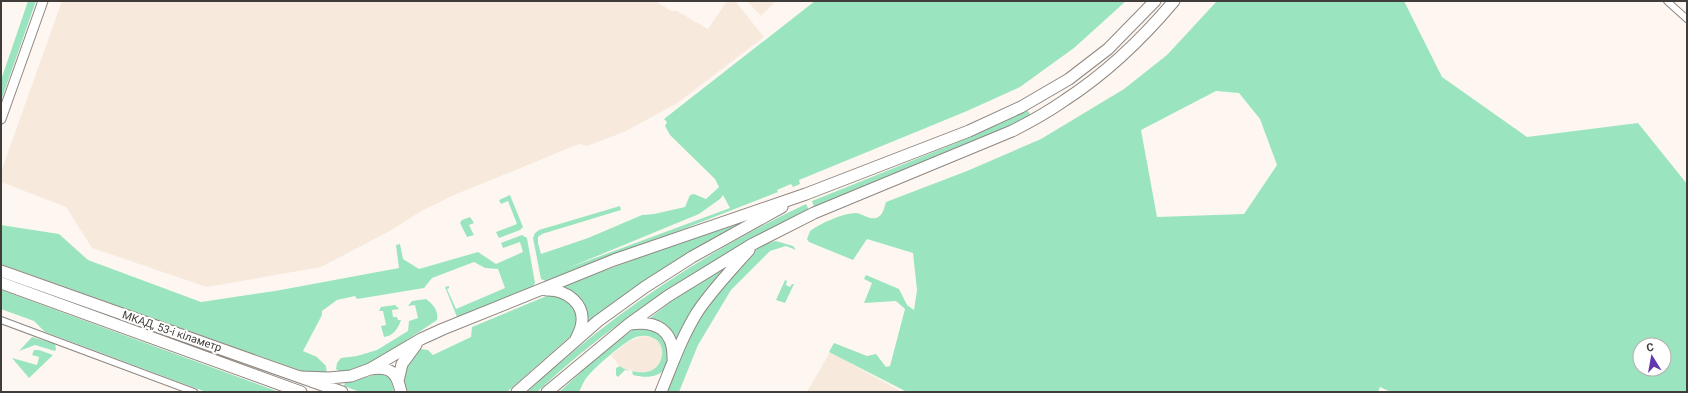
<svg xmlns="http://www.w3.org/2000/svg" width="1688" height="393" viewBox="0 0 1688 393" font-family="Roboto,sans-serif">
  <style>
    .built { fill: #f7e9dc }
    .green { fill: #9ae5bf; fill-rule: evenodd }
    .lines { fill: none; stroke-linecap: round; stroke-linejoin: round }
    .street-casing { stroke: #8f8780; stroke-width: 8 }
    .secondary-casing { stroke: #8f8780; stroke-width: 11 }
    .highway-casing { stroke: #8f8780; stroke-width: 13 }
    .street { stroke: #fff; stroke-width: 6 }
    .secondary { stroke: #fff; stroke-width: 9 }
    .highway { stroke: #fff; stroke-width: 11 }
    .labels { text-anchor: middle; stroke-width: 4; stroke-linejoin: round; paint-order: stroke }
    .street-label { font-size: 11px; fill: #403c39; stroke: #fff }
  </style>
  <rect width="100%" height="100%" fill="#fef7f1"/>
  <path class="built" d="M62 1H655L671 11H677L708 29 727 1H735L764 37 676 104 624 132 587 146 579 144 454 195 423 210 388 232 321 267 207 287 92 248 66 207 1 182V172Z
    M747 1H776L761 16Z
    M642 336 651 337 657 340 662 346 663 355 661 362 655 369 647 372H638L621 368 611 355 628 342Z
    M830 352 902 392H807Z"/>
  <path class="green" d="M28 1H36L1 101V80Z
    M815 1H1126L1074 48 1020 87 967 111 799 180 800 184 793 187 791 184 777 190 778 192 548 282 541 279 533 238 535 233 539 230 620 206 621 210 542 234 538 237V243L541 254 588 238 642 215 654 214 685 207 690 195 694 194 706 199 719 187 715 179 670 135 665 126 667 122 664 119ZM723 195 730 208 568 268 699 214 720 199Z
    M1217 1H1404L1442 77 1527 137 1638 123 1687 184V392H1391L1380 387 1378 392H907L829 352 834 343 867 356 876 354 886 367 890 366 905 309 896 301 864 303 872 283 864 279 866 275 899 289 907 305 914 310 917 290 913 253 867 239 853 260 809 242 807 239 810 231C821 223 841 214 855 213 862 213 869 220 876 218 883 216 884 208 886 202L967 171 1041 139 1124 89 1167 55ZM1216 91 1239 93 1260 119 1277 165 1244 214 1157 217 1141 130ZM1640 345H1664V369H1640Z
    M1027 110 1031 115 987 138 814 207 812 201 971 137Z
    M510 195 523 227 520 230 499 238 496 232 517 224 508 201 501 204 499 200Z
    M806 204 809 210C711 258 617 317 537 392H527C611 314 703 253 806 204Z
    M752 216 664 268 587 324C589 307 576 288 558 288Z
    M470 217 474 223 469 225 474 235 467 237 460 223 462 220Z
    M1 225 59 234 88 260 201 302 275 291 399 268 396 245 400 244 403 259 419 269 478 252 496 264 523 252 520 242 503 248 501 243 522 235 527 238 535 283 532 288 457 317 445 287 449 286V288L447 289 456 309 505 288 498 269 485 268 474 262 432 278 424 288 357 299 355 296 337 300 322 311V315L303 351 317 357 326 366 327 375 319 376 299 370 1 264Z
    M776 241 793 246 796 250 786 246 770 251 731 290 698 345 679 392H665C676 364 686 337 702 311 706 303 713 297 719 290 734 272 752 245 776 241Z
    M727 266 708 288 694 307 677 339 668 326 650 318 673 300Z
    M785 280 787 281 786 285 790 287 792 284H794L785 303 776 300Z
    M1 290 279 392H206L45 332 34 321 1 309Z
    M553 295C570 300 573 306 578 321L573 334 507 392H406C400 375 408 360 420 349L428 350 433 355 471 337 472 327 544 297Z
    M426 299C433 304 439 311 437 320L368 366 357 370 340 372 336 369 337 363 341 358 357 356 377 350 408 331 409 321 418 318 415 305 408 306 412 301Z
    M395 305 399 309 392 310 393 317H397L398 320H401C398 329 393 336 384 337L381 326 386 325 383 311H379L381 307Z
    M635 328C640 329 646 328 651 329 675 334 681 387 633 375L632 371 625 370 618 377 616 375V368L620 366C625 371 639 373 646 372 664 370 669 343 651 337 646 335 641 336 636 337 625 341 595 367 588 376 584 380 582 386 579 392H559L578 375 588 364Z
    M32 337 55 344 56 349 55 351 35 345 19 351Z
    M34 350H39L53 355 29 378 12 358 37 365 39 357 32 355Z
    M388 373 391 380 394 392H360L344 386 345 383 378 374Z"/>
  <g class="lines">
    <defs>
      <path id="street" d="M1667 1 1687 19
        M1 320 194 392"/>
      <path id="secondary" d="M1 119 43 1"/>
      <path id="highway" d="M1 271 342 392
        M1 283 301 392
        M546 290C566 289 587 304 581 327 580 331 578 335 576 339
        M630 324C656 320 674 330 673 359
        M371 369C391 366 397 373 401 392
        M301 377 329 378 351 376 370 369 421 339 443 329 614 260 806 194 969 131 1021 107 1069 79 1108 49 1155 1
        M398 381 402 364 416 345
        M517 392 598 321 645 287 692 257 782 207
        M547 392 629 324 668 296 751 245 814 213 1012 131C1030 122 1048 112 1065 100 1105 74 1143 38 1174 1
        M661 392C672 365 682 336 698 311 713 289 732 269 749 250"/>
    </defs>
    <use href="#street" class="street-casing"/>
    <use href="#secondary" class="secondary-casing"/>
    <use href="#highway" class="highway-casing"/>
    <use href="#street" class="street"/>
    <use href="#secondary" class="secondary"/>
    <use href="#highway" class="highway"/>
  </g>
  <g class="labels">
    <g class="street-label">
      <text transform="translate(172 331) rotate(19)" y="4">МКАД, 53-і кіламетр</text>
    </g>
  </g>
  <rect width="1688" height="393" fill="none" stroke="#403c39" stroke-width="4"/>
  <g transform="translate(1652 357) rotate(349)"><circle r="19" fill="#ffffff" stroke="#b3b1b0"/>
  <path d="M0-3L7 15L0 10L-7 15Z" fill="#6137af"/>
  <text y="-6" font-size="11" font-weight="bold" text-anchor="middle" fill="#403c39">С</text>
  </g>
</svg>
